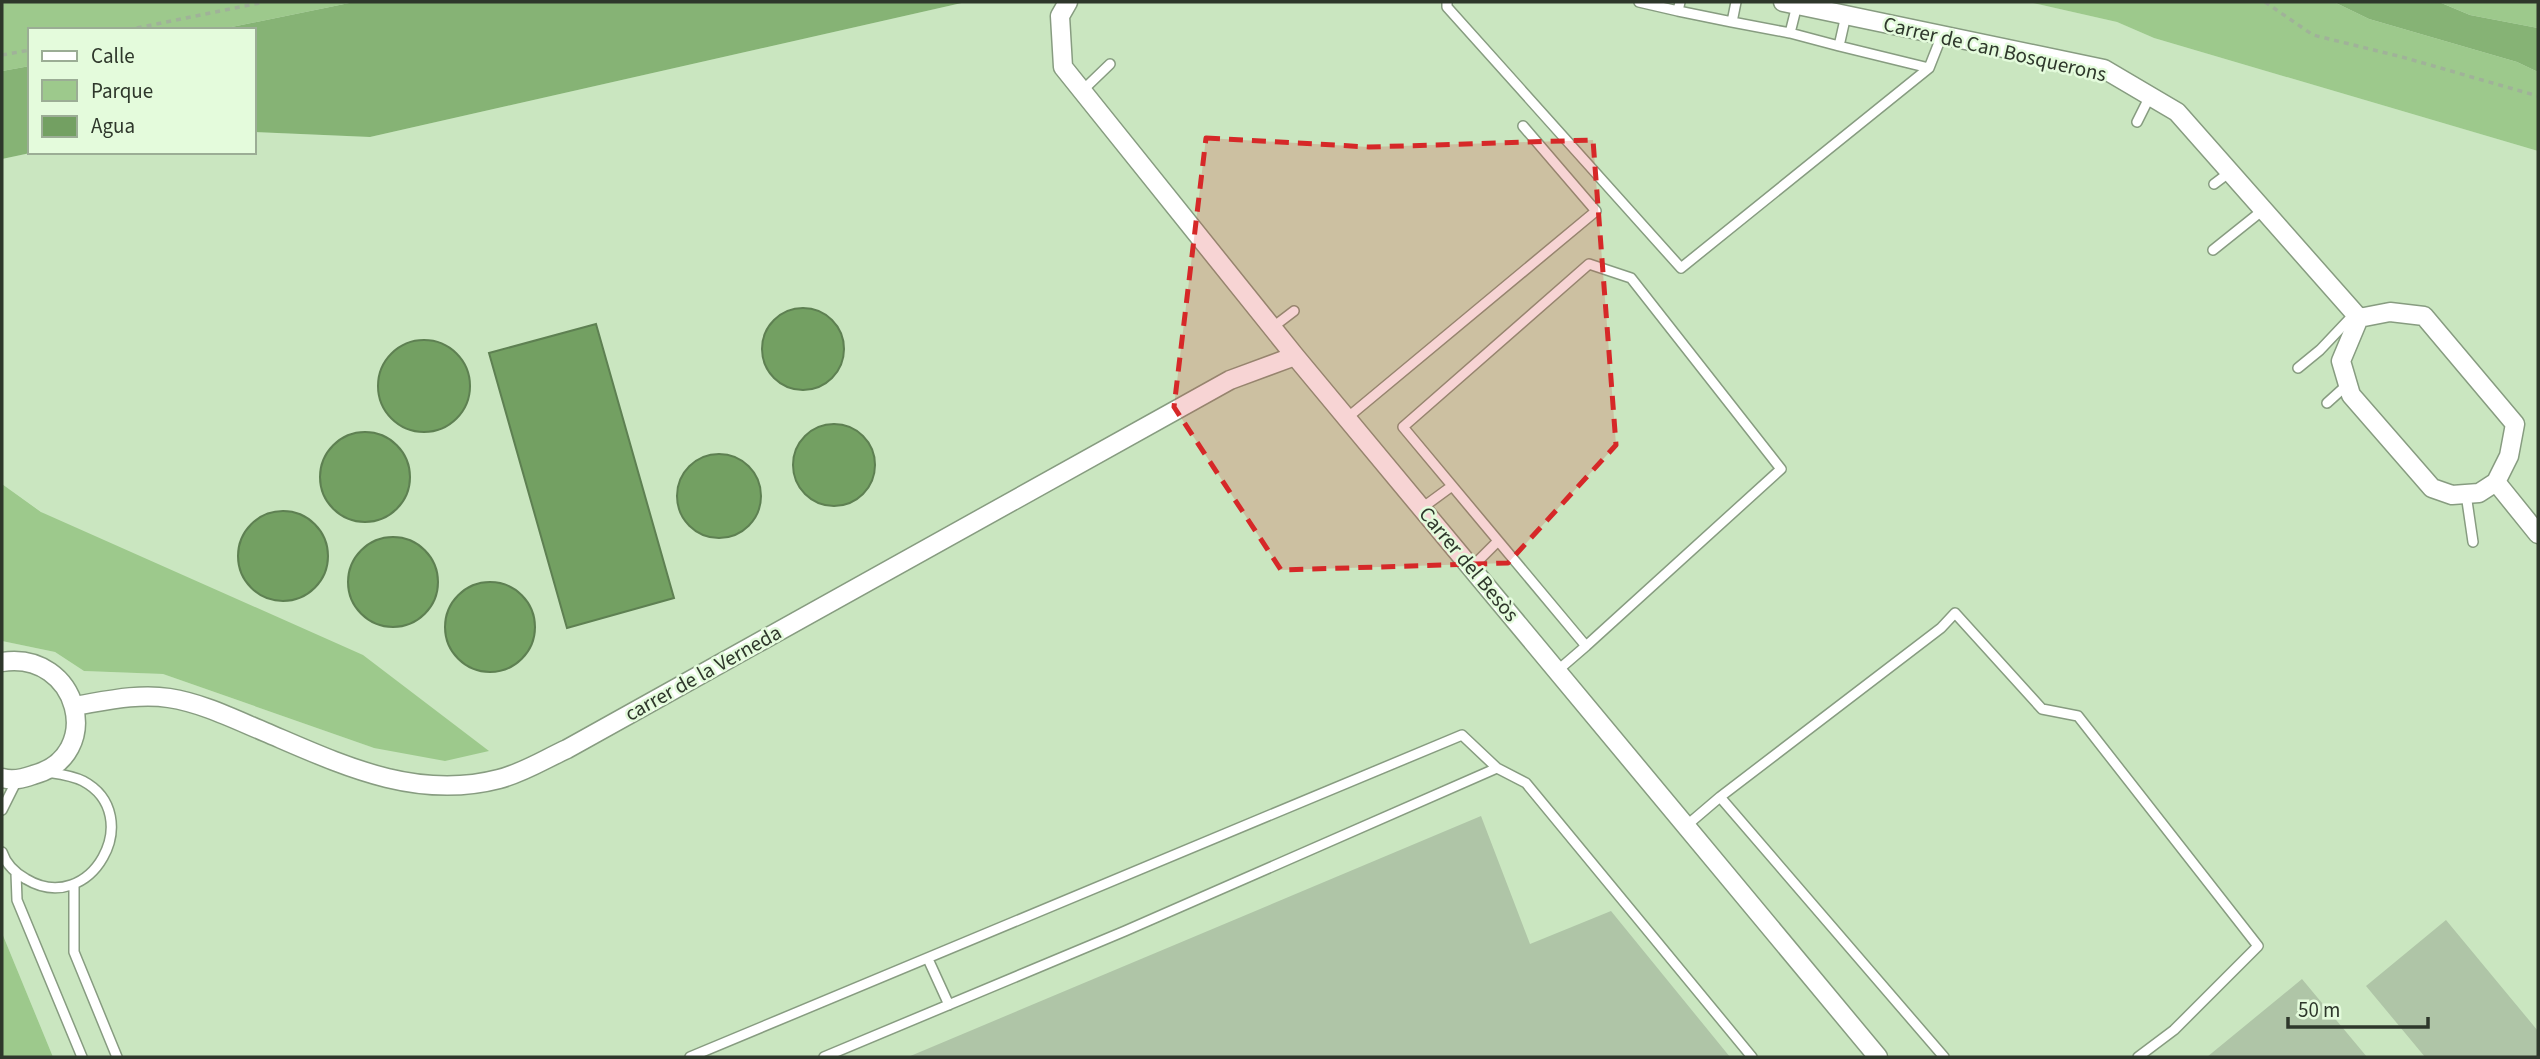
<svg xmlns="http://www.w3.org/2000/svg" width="2540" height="1059" viewBox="0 0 2540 1059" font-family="'Source Sans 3',sans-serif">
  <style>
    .built { fill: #cae6c0 }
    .green { fill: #9dc98c }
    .forest { fill: #86b375 }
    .water { fill: #73a062; stroke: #5e8052; stroke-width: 2 }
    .building { fill: #afc5a7 }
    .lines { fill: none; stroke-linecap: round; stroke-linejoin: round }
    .service-casing { stroke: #879c80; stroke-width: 12 }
    .minor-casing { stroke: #879c80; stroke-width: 21 }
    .path { stroke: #a0b299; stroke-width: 3.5; stroke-dasharray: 5 5; stroke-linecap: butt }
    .service { stroke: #fff; stroke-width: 9 }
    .minor { stroke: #fff; stroke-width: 18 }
    .marked { fill: #d62828; fill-opacity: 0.2; stroke: #d62828; stroke-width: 5; stroke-dasharray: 14 9; stroke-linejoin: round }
    .labels { text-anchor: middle; stroke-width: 5; stroke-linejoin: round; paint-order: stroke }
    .street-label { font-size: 21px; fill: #2e372b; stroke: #e4fbdc }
  </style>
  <rect width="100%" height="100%" fill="#d7eecf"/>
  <path class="built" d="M966 2H2029L2117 22 2154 38 2538 151V1057H53L2 933V641L55 652 84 671 163 674 374 748 2 484V159L35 152H254V132L370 137Z"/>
  <path class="green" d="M2 2H354L217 30H30V66L2 71Z
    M2029 2H2334L2369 19 2517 62 2538 72V151L2154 38 2117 22Z
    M2439 2H2538V28L2470 15Z
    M2 484 41 512 363 655 489 751 445 761 374 748 163 674 84 671 55 652 2 641Z
    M2 933 53 1057H2Z"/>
  <path class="forest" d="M354 2H966L370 137 254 132V30H217Z
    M2334 2H2439L2470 15 2538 28V72L2517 62 2369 19Z
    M30 66V152H35L2 159V71Z"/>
  <path class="water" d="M762 349a41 41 0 1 1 82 0a41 41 0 1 1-82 0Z
    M596 324 674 598 567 628 489 353Z
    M378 386a46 46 0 1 1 92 0a46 46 0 1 1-92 0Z
    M793 465a41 41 0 1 1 82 0a41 41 0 1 1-82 0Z
    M320 477a45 45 0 1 1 90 0a45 45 0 1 1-90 0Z
    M677 496a42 42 0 1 1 84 0a42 42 0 1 1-84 0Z
    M238 556a45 45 0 1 1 90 0a45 45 0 1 1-90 0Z
    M348 582a45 45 0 1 1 90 0a45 45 0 1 1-90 0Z
    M445 627a45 45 0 1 1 90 0a45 45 0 1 1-90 0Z"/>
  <path class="building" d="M1481 816 1530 944 1611 911 1730 1057H908Z
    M2446 920 2538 1031V1057H2425L2366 986Z
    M2302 979 2367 1057H2207Z"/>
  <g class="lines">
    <defs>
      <path id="service" d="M1447 2V7L1681 268 1929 68 1942 35
        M1639 2 1678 11 1680 2
        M1678 11 1732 22 1736 2
        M1732 22 1790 33 1797 5
        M1790 33 1839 46 1846 15
        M1839 46 1929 68
        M1082 91 1110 64
        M2137 122 2150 96
        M2214 184 2230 172
        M2213 250 2263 210
        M1273 327 1294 311
        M2298 368 2320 350 2355 313
        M2327 403 2348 384
        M1347 418 1596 211 1523 126
        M2466 494 2473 542
        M1422 508 1452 486
        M1472 567 1498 541
        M1557 671 1586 646 1403 427 1589 264 1631 278 1781 469 1586 646
        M1497 768 1526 783 1752 1057
        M1720 797 1944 1057
        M2 810 17 780
        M1686 826 1720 797 1941 628 1955 613 2042 709 2078 716 2258 946 2174 1030 2138 1057
        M2 852C6 864 15 873 26 879 91 918 147 815 83 781 71 775 59 774 46 772
        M16 873 17 900 82 1057
        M74 884V952L117 1057
        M928 959 949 1005
        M690 1057 1462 735 1497 768 1125 931 824 1057"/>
      <path id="minor" d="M1068 2 1060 16 1063 67 1295 356 1878 1057
        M1783 2 2104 69 2177 112 2359 318
        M2390 312 2424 316 2515 424 2509 456 2496 482 2479 493 2452 495 2432 488 2351 395 2341 361 2359 318Z
        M2496 482 2538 534
        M2 662C79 650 106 756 33 775 22 779 13 781 2 778
        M74 706C105 701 138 693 169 698 202 703 234 719 265 732 340 764 415 801 499 779 523 773 545 759 567 749L1230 380 1295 356"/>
    </defs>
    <use href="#service" class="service-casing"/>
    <use href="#minor" class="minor-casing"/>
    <path class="path" d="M2265 2 2313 35 2402 57 2538 96
      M127 30 264 2
      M2 55 30 50"/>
    <use href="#service" class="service"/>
    <use href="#minor" class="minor"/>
  </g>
  <path class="marked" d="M1206 138 1369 147 1593 140 1616 445 1508 563 1281 570 1174 407Z"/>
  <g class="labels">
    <g class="street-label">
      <text transform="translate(1995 49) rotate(13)" y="7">Carrer de Can Bosquerons</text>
      <text transform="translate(1469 564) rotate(50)" y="7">Carrer del Besòs</text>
      <text transform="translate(703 673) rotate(-29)" y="7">carrer de la Verneda</text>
    </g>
  </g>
  <rect width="2540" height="1059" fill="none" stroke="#2e372b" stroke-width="7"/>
  <rect x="28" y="28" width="228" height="126" fill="#e4fbdc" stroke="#9bad95" stroke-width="2"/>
  <rect x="42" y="51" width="35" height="10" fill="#ffffff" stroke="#9bad95" stroke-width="2"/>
  <text x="91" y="63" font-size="21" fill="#2e372b">Calle</text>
  <rect x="42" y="80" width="35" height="21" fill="#9dc98c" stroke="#9bad95" stroke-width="2"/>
  <text x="91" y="98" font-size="21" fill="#2e372b">Parque</text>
  <rect x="42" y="116" width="35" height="21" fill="#73a062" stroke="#9bad95" stroke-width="2"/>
  <text x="91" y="133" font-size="21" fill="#2e372b">Agua</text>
  <path d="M2288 1017v10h140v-10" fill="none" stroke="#2e372b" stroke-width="3.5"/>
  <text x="2298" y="1017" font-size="21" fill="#2e372b" stroke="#e4fbdc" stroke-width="5" paint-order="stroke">50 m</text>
</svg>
